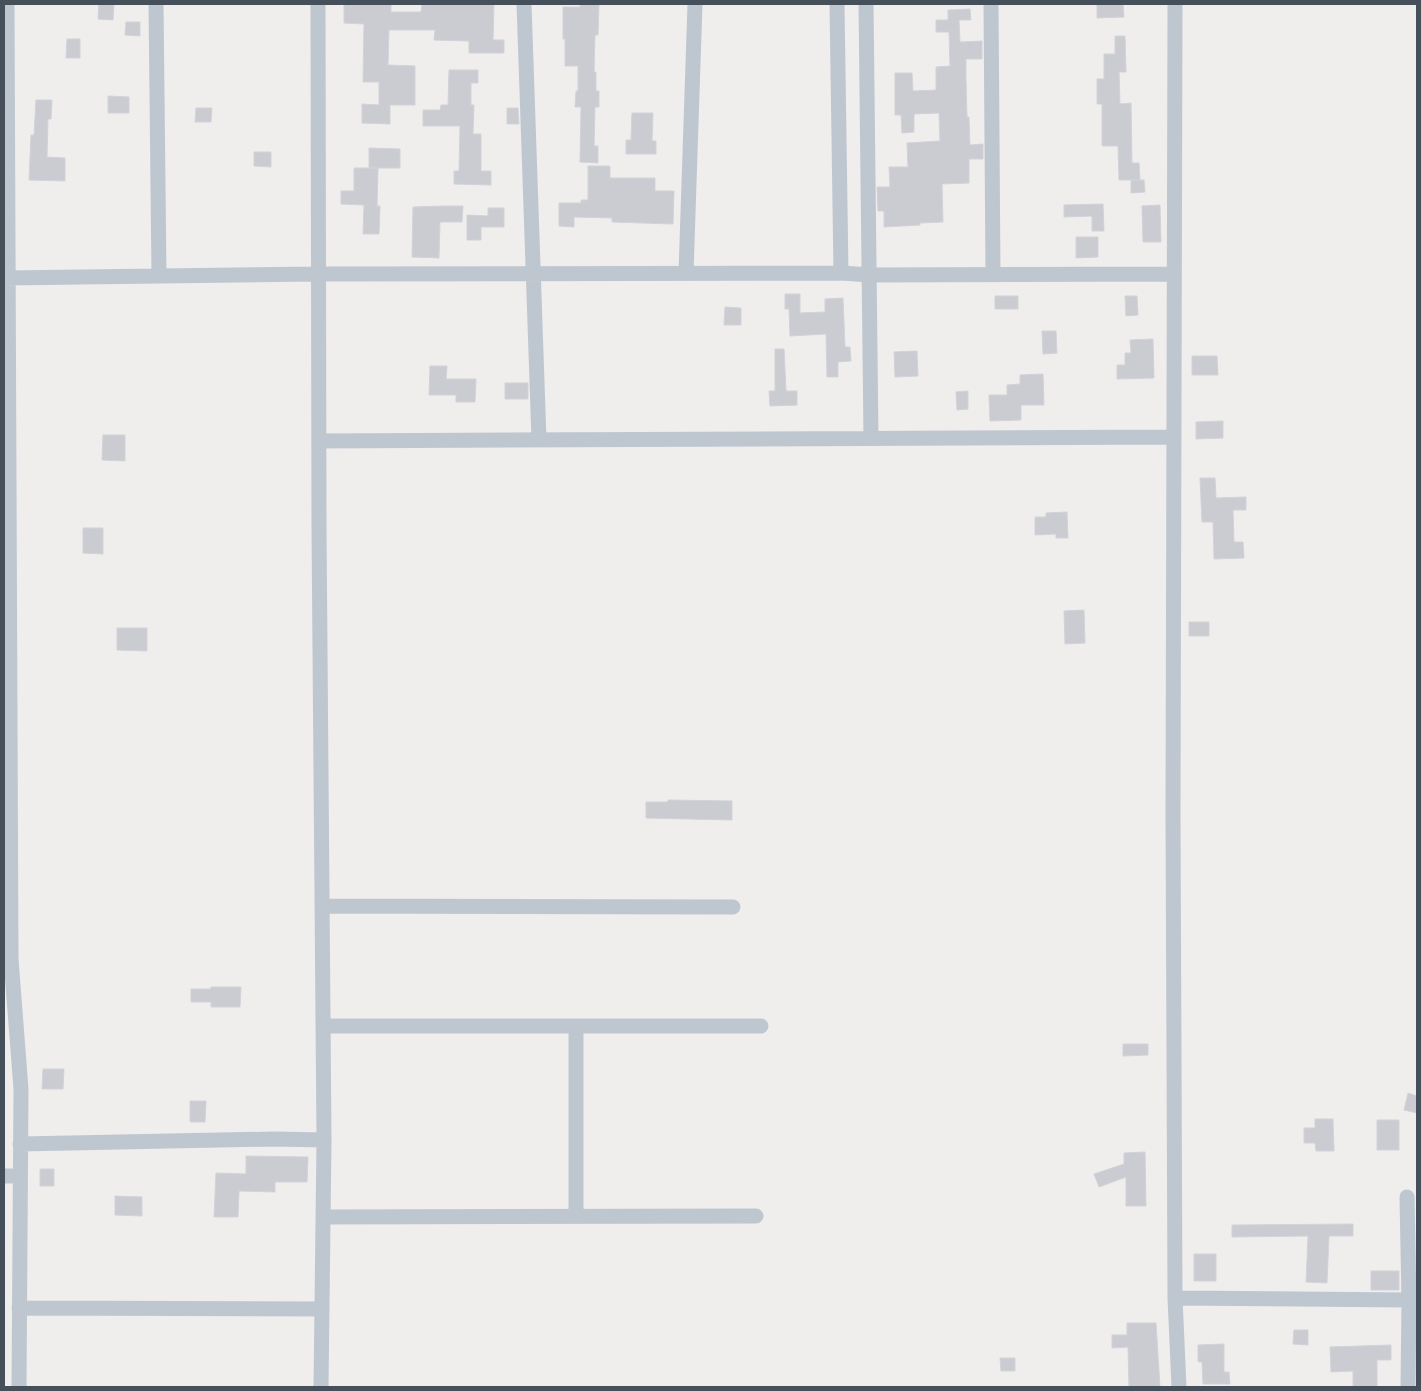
<svg xmlns="http://www.w3.org/2000/svg" width="1421" height="1391" viewBox="0 0 1421 1391" font-family="Poppins,sans-serif">
  <style>
    .building { fill: #caccd2; stroke: #d1d3d9 }
    .lines { fill: none; stroke-linecap: round; stroke-linejoin: round }
    .minor { stroke: #bec7d0; stroke-width: 15 }
  </style>
  <rect width="100%" height="100%" fill="#f0eded"/>
  <path class="building" d="M99 4H114L113 20 98 19Z
    M344 4H391V12H421L422 4H494L493 40H504V53H469V41L434 40 435 30H389L388 65 415 66V105H390V124L362 123V104L379 105V82H363L364 24 344 23Z
    M580 4H599L598 35H595L594 72H596V91H599V107H595L594 146H598V163L580 162 581 107H575L576 91H578V66H565V39H563V7H580Z
    M1097 4H1123L1124 17 1097 18Z
    M970 9 971 20H959L960 42 982 41V59H966V80L967 117H969L970 145 983 144V159H969V183L942 184 943 222 920 223V225L884 227V211H878L877 187H890L889 167H908L907 143 940 141 939 113 914 114V132L902 133 901 115H895V73H912L913 91 936 90V67L950 66 949 32H936V20H948V10Z
    M126 22H140V36L125 35Z
    M1115 36H1125L1126 72H1119L1120 104 1131 103 1132 163H1139L1140 180H1119L1118 146H1102V104H1097V79H1104V54H1115Z
    M67 39H80V58H66Z
    M449 70H478V83H471V105H474L473 134H481V171H491V185L454 184V171H459L460 126H423V110H440L441 105H448Z
    M108 96 129 97V113H108Z
    M36 100H52L51 119H48L47 157 65 158V181L29 180 31 135H34Z
    M196 108H212L211 122H195Z
    M507 108H518L519 124H507Z
    M632 113H653L652 141H656V154H626V140H631Z
    M369 148 400 149V168H370H378L377 206H380L379 234H363L364 205 341 204V191H354V168H369Z
    M254 152H271V167L254 166Z
    M588 166H610V178H655V191H674L673 224 612 222V218L574 217V227L559 226V203H581V200H588Z
    M1131 180H1144L1145 192 1131 193Z
    M1103 204 1104 231H1092V216L1064 217V205Z
    M1160 205 1161 242H1143L1142 206Z
    M444 206H463L462 222H440L439 258 412 257 413 207Z
    M488 208H504V227H481V240H467V215L488 216Z
    M1076 237H1098V257L1076 258Z
    M785 294H800V313L825 312V299L843 298 845 347H850L851 361 838 362V377H827L826 334 790 336 789 309H785Z
    M995 296H1018V309H995Z
    M1125 296H1137L1138 315 1126 316Z
    M725 307 741 308V325H724Z
    M1042 331H1056L1057 353 1043 354Z
    M1153 339 1154 378 1117 379V365H1125V353H1131L1130 340Z
    M775 349H784L786 391H797V405L770 406 769 391H775Z
    M917 351 918 376 895 377 894 352Z
    M1192 356H1217L1218 375H1192Z
    M430 366H447L446 379H476L475 402H456V395H429Z
    M1043 374 1044 405H1021V420L990 421 989 395H1007V385L1020 384V375Z
    M505 383H528V399H505Z
    M968 391V409L957 410 956 392Z
    M1223 421V438L1196 439V422Z
    M103 435H125V461L102 460Z
    M1200 478H1215L1216 498 1246 497V510H1233L1234 542H1243L1244 558 1214 559 1213 522H1202Z
    M1067 512 1068 538H1056V534L1035 535V517H1046V513Z
    M83 528H103V554L83 553Z
    M1084 610 1085 643 1065 644 1064 611Z
    M1189 622H1209V636H1189Z
    M117 628H147V651L117 650Z
    M668 800 732 801V820L646 818V802H668Z
    M211 987H241L240 1007H211V1002H191V989H211Z
    M1123 1044H1148V1055L1123 1056Z
    M43 1069H64L63 1089H42Z
    M1408 1093 1417 1096V1113L1404 1110Z
    M190 1101H206L205 1122H190Z
    M1315 1119H1333L1334 1151H1316L1315 1143H1304V1128H1315Z
    M1377 1120H1399V1150H1377Z
    M1145 1152 1146 1206H1126V1177L1099 1187 1094 1174 1124 1164V1153Z
    M246 1156 308 1157 307 1182H275V1192L239 1191 238 1217H214L216 1173 246 1174Z
    M40 1169H54V1186H40Z
    M115 1196 142 1197V1216L115 1215Z
    M1353 1224V1236H1329L1327 1283 1306 1282 1308 1236 1232 1237V1225Z
    M1194 1254H1216V1281H1194Z
    M1371 1271H1399V1290H1371Z
    M1127 1323H1156L1160 1387H1129L1128 1347 1112 1348V1335H1127Z
    M1294 1330H1308V1345L1293 1344Z
    M1224 1344V1372H1229L1230 1384H1203L1202 1362H1198V1345Z
    M1391 1345V1360H1377V1387H1353V1371L1331 1372 1330 1347Z
    M1000 1358H1015V1371H1001Z"/>
  <g class="lines">
    <path class="minor" d="M7 4 11 959 21 1089 19 1387
      M156 4 159 276
      M318 4 319 528 324 1140 321 1387
      M524 4 539 440
      M837 4 841 273
      M866 4 871 438
      M991 4 993 275
      M1175 4 1173 814 1175 1298 1179 1387
      M686 273 695 4
      M4 278 318 274 841 273 870 275 1174 274
      M319 441 1174 437
      M322 906 733 907
      M323 1026H761
      M576 1026V1216
      M20 1144 274 1139 324 1140
      M4 1176H20
      M1407 1197 1409 1300 1408 1387
      M323 1217 756 1216
      M1175 1298 1409 1300
      M19 1308 322 1309"/>
  </g>
  <rect width="1421" height="1391" fill="none" stroke="#46505b" stroke-width="10"/>
</svg>
